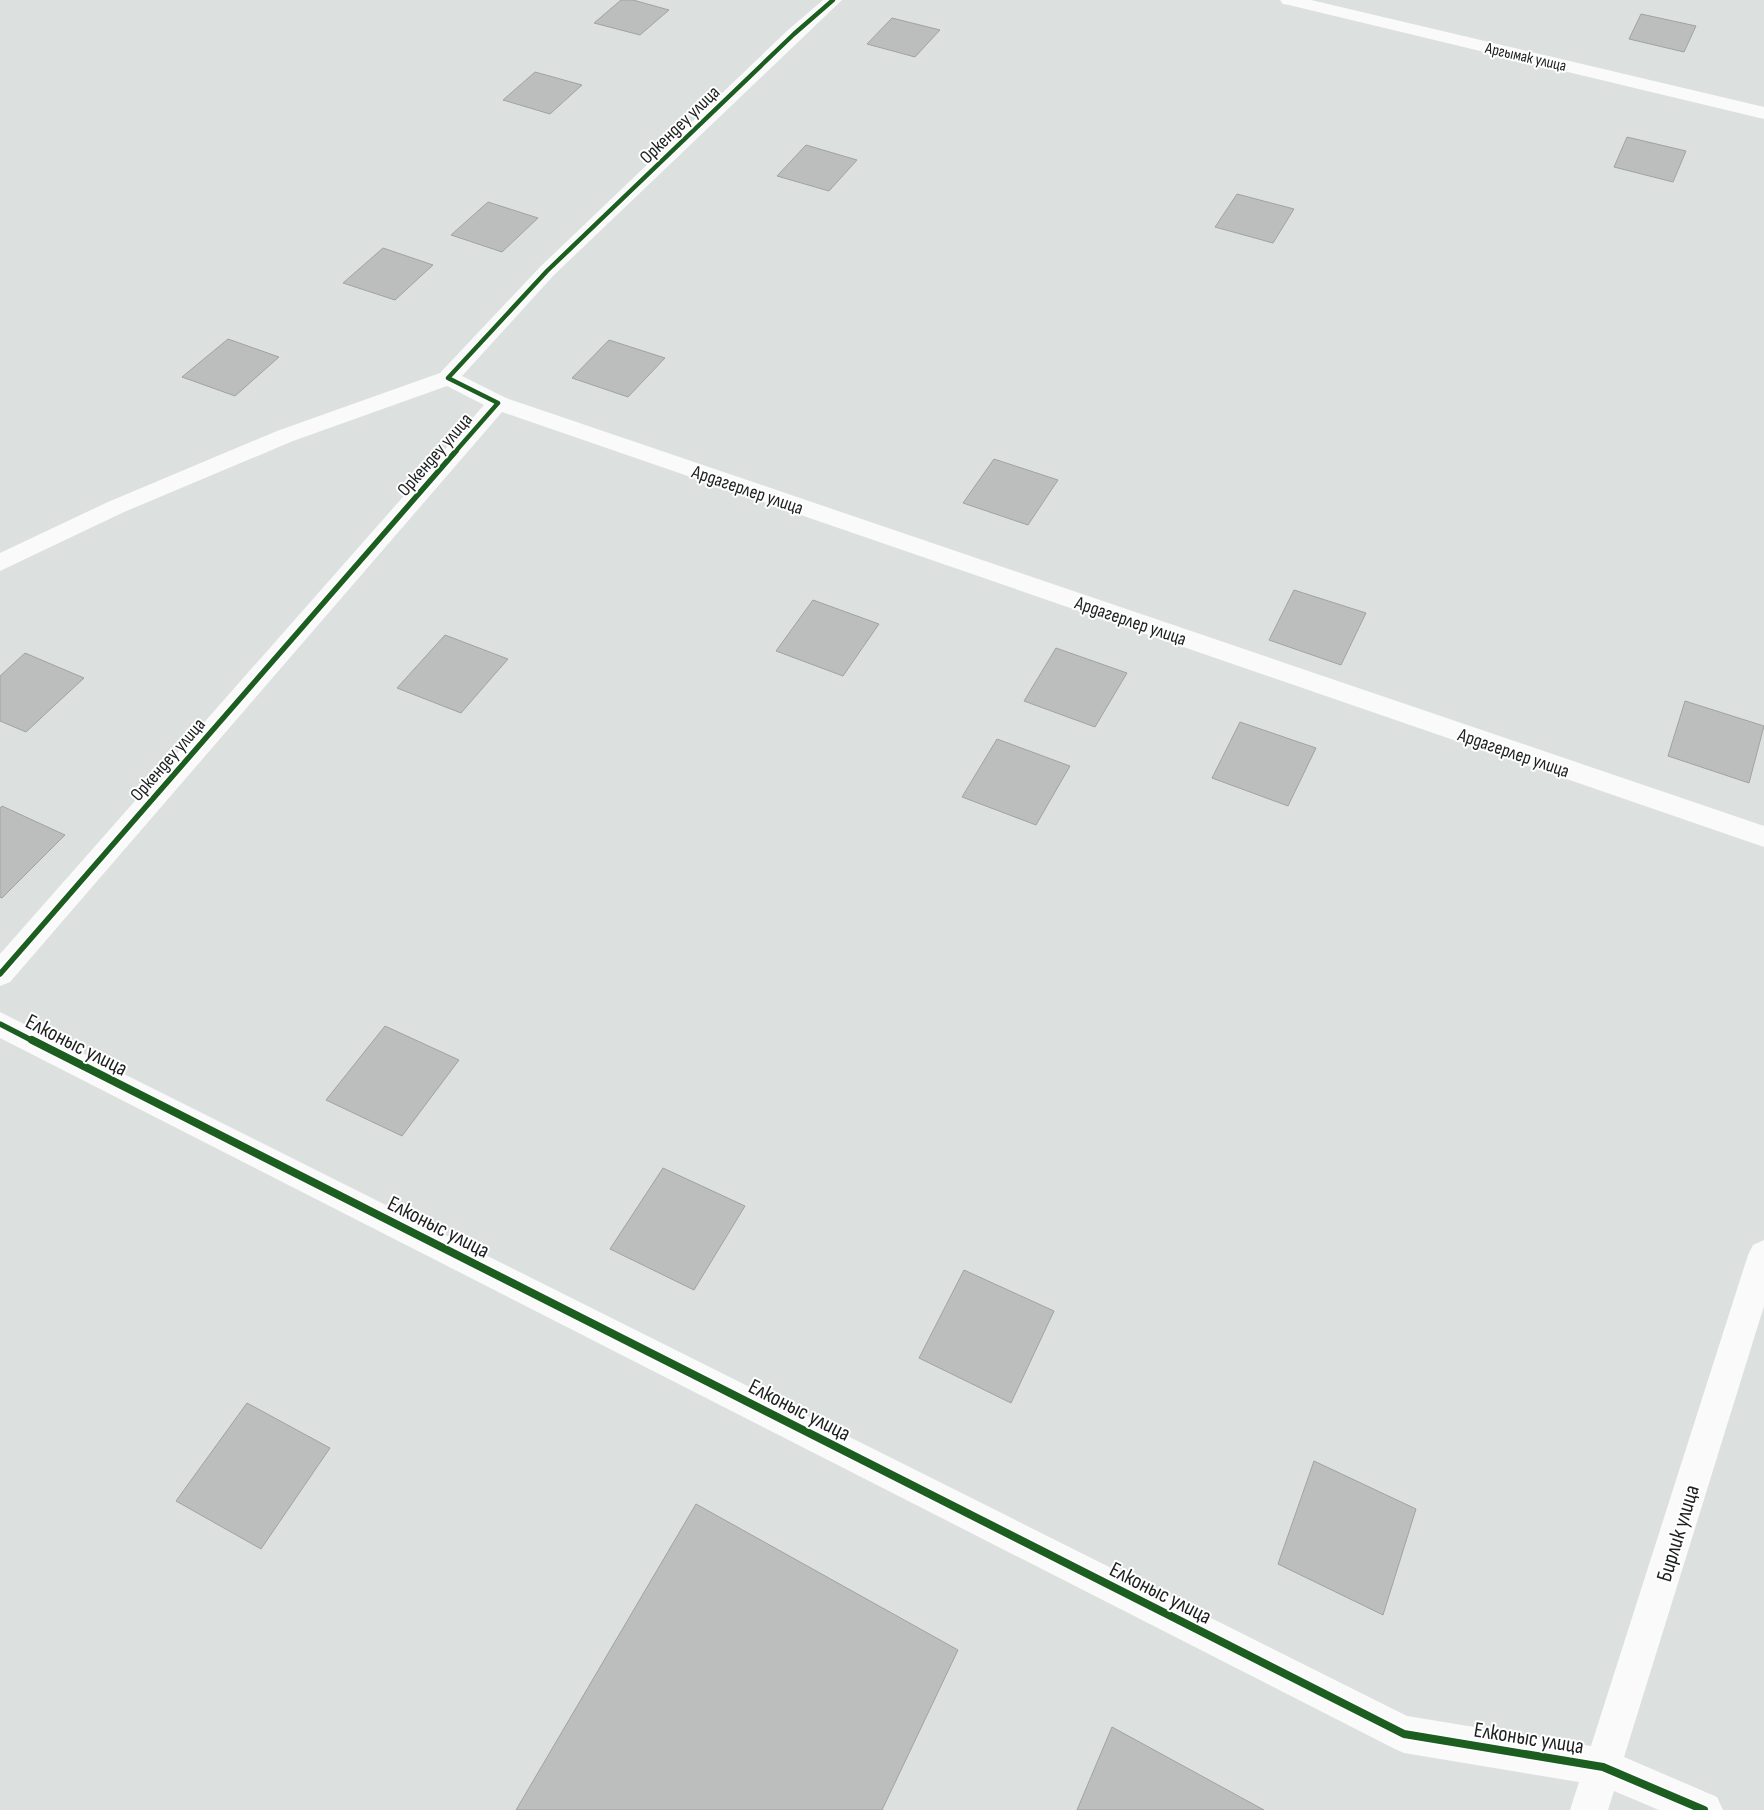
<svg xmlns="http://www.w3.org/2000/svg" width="1764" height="1810" viewBox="0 0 1764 1810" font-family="'Sofia Sans Condensed',sans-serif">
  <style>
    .building { fill: #bcbebd; stroke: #a1a2a2 }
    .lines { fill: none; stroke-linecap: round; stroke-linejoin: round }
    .minor { fill: #fafafa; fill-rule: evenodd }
    .cycleway-far2-casing { stroke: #fff; stroke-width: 7 }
    .cycleway-far1-casing { stroke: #fff; stroke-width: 9 }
    .cycleway-casing { stroke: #fff; stroke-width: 11 }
    .cycleway-far2 { stroke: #1b5e20; stroke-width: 4.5 }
    .cycleway-far1 { stroke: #1b5e20; stroke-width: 5.5 }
    .cycleway { stroke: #1b5e20; stroke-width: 8 }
    .labels { text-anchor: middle; stroke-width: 4; stroke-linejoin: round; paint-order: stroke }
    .far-street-label { font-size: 16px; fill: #1d201f; stroke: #fff }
    .street-label { font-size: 19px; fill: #1d201f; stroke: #fff }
    .near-street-label { font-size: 22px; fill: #1d201f; stroke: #fff }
  </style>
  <rect width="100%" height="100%" fill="#dce1df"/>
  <path class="building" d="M621 0H633L669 10 640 35 594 23Z
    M1641 14 1696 26 1684 52 1629 39Z
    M892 18 940 30 915 57 867 44Z
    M535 72 582 85 550 114 503 100Z
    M1627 137 1686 151 1673 182 1614 167Z
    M806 145 857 160 829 191 777 176Z
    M1237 194 1294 209 1273 243 1215 227Z
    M488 202 538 218 502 252 451 235Z
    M383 248 433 265 395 300 343 283Z
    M228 339 279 357 235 396 182 377Z
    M609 340 665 358 628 397 572 378Z
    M994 459 1058 480 1028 525 963 503Z
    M1294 590 1366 613 1341 665 1269 640Z
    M813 600 879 624 843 676 776 651Z
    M445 635 508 659 461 713 397 688Z
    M1056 648 1127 673 1095 727 1024 701Z
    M25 653 84 678 26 732 0 721V676Z
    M1685 701 1764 726 1749 783 1668 756Z
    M1240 722 1316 748 1288 806 1212 778Z
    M997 739 1070 766 1036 825 962 797Z
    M2 806 65 835 2 898 0 897V808Z
    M385 1026 459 1060 402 1136 326 1100Z
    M663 1168 745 1206 694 1290 610 1249Z
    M964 1270 1054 1311 1011 1403 919 1358Z
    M247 1403 330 1448 261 1549 176 1501Z
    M1314 1461 1416 1509 1383 1615 1278 1564Z
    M696 1504 958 1650 882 1810H516Z
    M1112 1727 1264 1810H1077Z"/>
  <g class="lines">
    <path class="minor" d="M823 0H842L554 275 462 376 506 398 1764 826V847L502 412 10 982 0 986V954L484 405 447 386 293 441 124 512 0 571V553L108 502 277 431 440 373 540 267 788 30Z
      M1280 0H1311L1764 107V119L1289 5 1283 4Z
      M0 1012 1407 1716 1591 1746 1748 1255 1753 1245 1764 1240V1306L1624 1757 1717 1797 1723 1810H1659L1614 1791 1608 1810H1570L1579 1782 1404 1753 1391 1747 0 1038Z"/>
    <defs>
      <path id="cycleway-far2" d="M455 452 498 403 448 378 547 271 794 34 833 0"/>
      <path id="cycleway-far1" d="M0 974 456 451
        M0 1024 35 1042"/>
      <path id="cycleway" d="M32 1040 1404 1734 1603 1767 1704 1810"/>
    </defs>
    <use href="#cycleway-far2" class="cycleway-far2-casing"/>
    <use href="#cycleway-far1" class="cycleway-far1-casing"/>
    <use href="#cycleway" class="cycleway-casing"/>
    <use href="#cycleway-far2" class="cycleway-far2"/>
    <use href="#cycleway-far1" class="cycleway-far1"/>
    <use href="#cycleway" class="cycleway"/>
  </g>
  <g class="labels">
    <g class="far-street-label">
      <text transform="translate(1526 56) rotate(13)" y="6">Аргымак улица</text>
    </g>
    <g class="street-label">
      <text transform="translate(679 124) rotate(-44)" y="7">Оркендеу улица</text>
      <text transform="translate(434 454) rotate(-49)" y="7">Оркендеу улица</text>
      <text transform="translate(748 489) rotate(19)" y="7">Ардагерлер улица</text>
      <text transform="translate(1131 620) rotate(19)" y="7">Ардагерлер улица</text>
      <text transform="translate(1514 752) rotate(19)" y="7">Ардагерлер улица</text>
      <text transform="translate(167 759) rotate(-49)" y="7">Оркендеу улица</text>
    </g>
    <g class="near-street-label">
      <text transform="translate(77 1044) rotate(27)" y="8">Елконыс улица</text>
      <text transform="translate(439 1226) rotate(27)" y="8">Елконыс улица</text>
      <text transform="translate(800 1409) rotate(27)" y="8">Елконыс улица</text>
      <text transform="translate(1677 1533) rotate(-73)" y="8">Бирлик улица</text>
      <text transform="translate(1161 1592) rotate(27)" y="8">Елконыс улица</text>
      <text transform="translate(1529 1737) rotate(9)" y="8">Елконыс улица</text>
    </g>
  </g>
</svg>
